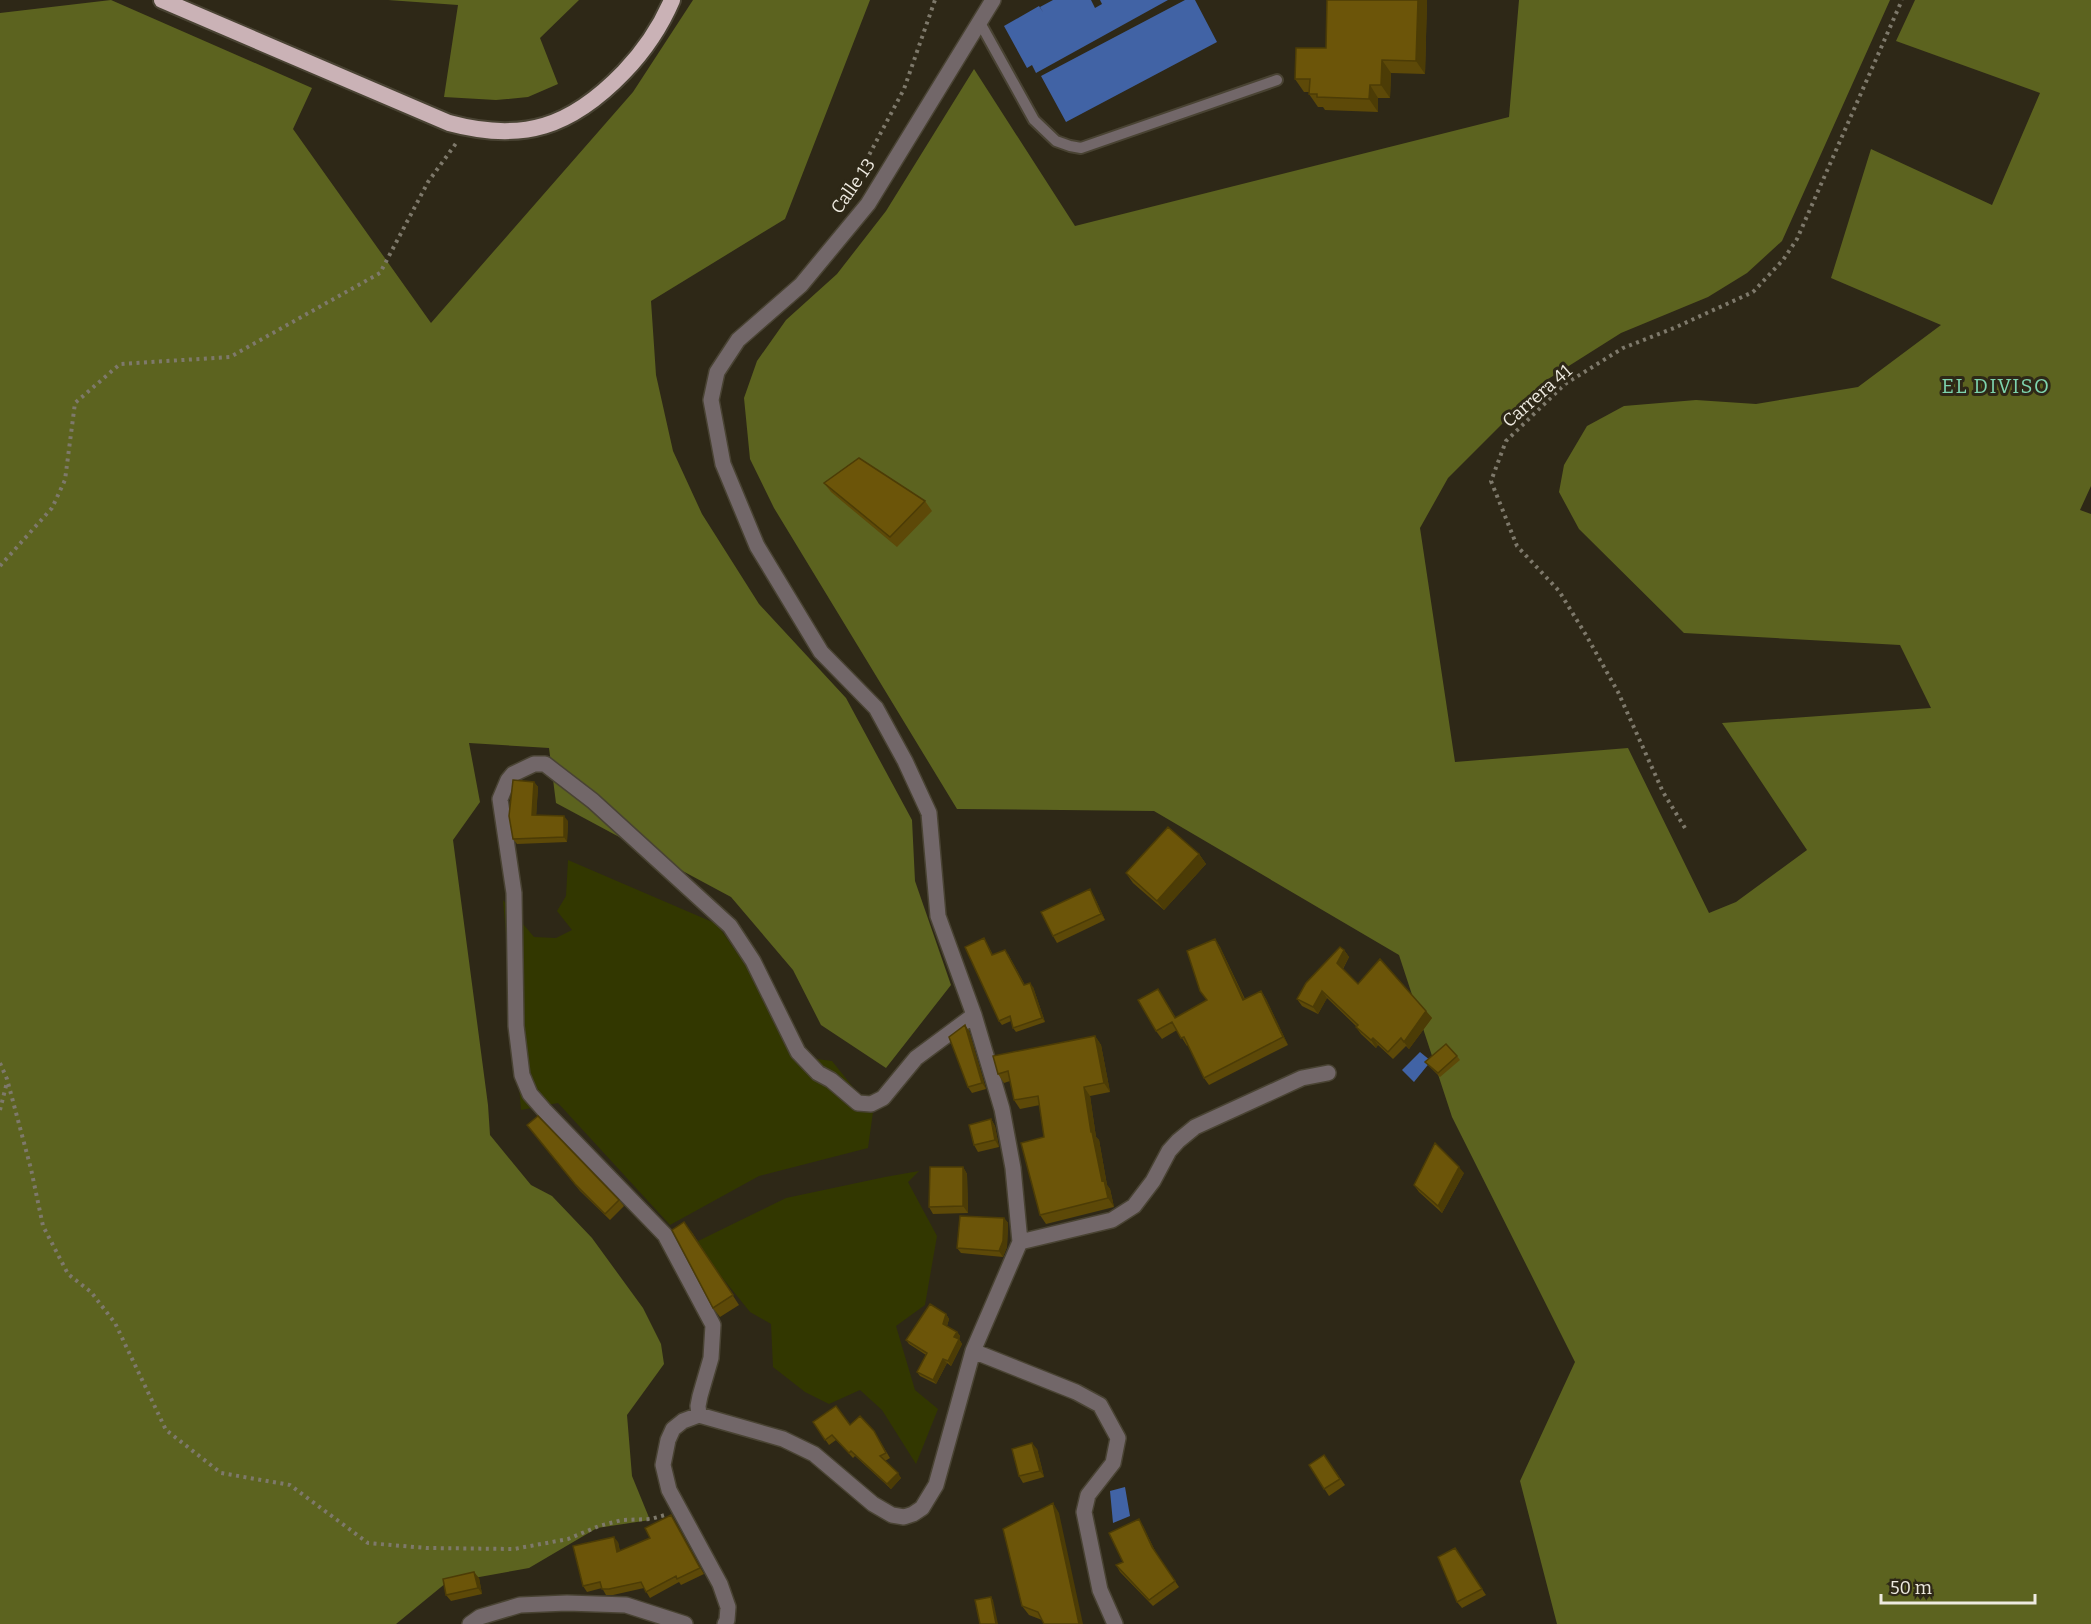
<svg xmlns="http://www.w3.org/2000/svg" width="2091" height="1624" viewBox="0 0 2091 1624" font-family="Bitter,serif">
  <style>
    .green { fill: #323700 }
    .forest { fill: #5c631f }
    .water { fill: #4163a5 }
    .lines { fill: none; stroke-linecap: round; stroke-linejoin: round }
    .service-casing { stroke: #494333; stroke-width: 14 }
    .minor-casing { stroke: #494333; stroke-width: 18 }
    .trunk-casing { stroke: #494333; stroke-width: 20 }
    .path { stroke: #7e796b; stroke-width: 4; stroke-dasharray: 3 4.5; stroke-linecap: butt }
    .service { stroke: #726769; stroke-width: 10 }
    .minor { stroke: #726769; stroke-width: 15 }
    .trunk { stroke: #cab2b6; stroke-width: 16 }
    .wall { fill: #5d4908 }
    .shaded-wall { fill: #4c3c06 }
    .building { fill: #6c5509; stroke: #4c3c06; stroke-width: 1.5 }
    .labels { text-anchor: middle; stroke-width: 6; stroke-linejoin: round; paint-order: stroke }
    .street-label { font-size: 18px; fill: #eeeae0; stroke: #2e2817 }
    .neighbourhood-label { font-size: 20px; letter-spacing: 1.5px; fill: #7ed4ae; stroke: #2e2817 }
  </style>
  <rect width="100%" height="100%" fill="#2e2817"/>
  <path class="green" d="M568 860 717 924 810 1058 832 1061 873 1112 868 1148 759 1176 670 1225 558 1103 521 1110 503 900 534 937 556 938 572 930 557 911 566 896Z
    M919 1171 908 1182 937 1236 925 1305 896 1326 915 1390 938 1409 916 1464 882 1410 860 1390 829 1404 805 1392 773 1367 771 1324 750 1312 694 1243 786 1198 885 1177Z"/>
  <path class="forest" d="M111 0 312 88 293 129 431 323 633 92 693 0H870L785 219 651 301 656 375 673 451 702 514 759 604 846 698 912 820 915 881 951 985 886 1068 821 1025 793 970 731 897 556 803 549 748 469 743 480 802 453 840 488 1105 490 1135 531 1185 552 1196 592 1238 643 1308 661 1344 664 1364 627 1415 632 1476 650 1520 597 1528 529 1568 446 1583 396 1624H0V13Z
    M388 0H579L540 38 558 84 528 97 496 100 444 97 458 5Z
    M1519 0H1890L1782 241 1747 273 1708 297 1621 333 1545 381 1448 478 1420 528 1455 762 1628 748 1709 913 1736 902 1807 850 1722 723 1931 708 1900 645 1684 633 1579 529 1559 492 1564 465 1587 426 1624 406 1696 400 1756 404 1858 387 1941 325 1831 278 1871 149 1992 205 2040 93 1896 41 1915 0H2091V486L2080 510 2091 514V1624H1557L1520 1481 1575 1362 1452 1117 1399 955 1154 811 957 809 774 508 750 459 744 398 757 361 786 320 837 274 886 211 974 69 1075 226 1509 117Z"/>
  <path class="water" d="M1053 0H1091L1095 8 1102 4 1100 0H1168L1036 73 1032 65 1027 68 1004 26 1039 6 1043 12 1040 7Z
    M1185 0H1195L1217 42 1066 122 1041 76Z
    M1420 1052 1431 1061 1414 1082 1402 1070Z
    M1125 1487 1130 1516 1113 1523 1110 1491Z"/>
  <g class="lines">
    <defs>
      <path id="service" d="M979 21 1034 120 1056 141 1070 146 1081 148 1277 80"/>
      <path id="minor" d="M1020 1242 1112 1220 1134 1206 1153 1181 1169 1151 1178 1141 1195 1127 1302 1078 1328 1073
        M973 1351 1076 1392 1100 1405 1118 1438 1113 1463 1088 1495 1084 1512 1100 1590 1115 1624
        M699 1415 698 1406 700 1396 711 1358 713 1325 665 1235 544 1110 530 1094 522 1075 516 1026 514 893 500 799 508 780 513 774 534 764H545L593 801 730 926 753 961 798 1052 818 1073 831 1080 858 1103 871 1104 883 1098 916 1058 974 1015
        M470 1624 480 1617 520 1605 567 1603 626 1605 685 1624
        M725 1624 727 1620 728 1607 720 1584 669 1490 663 1465 668 1440 673 1429 683 1421 699 1415 783 1439 814 1454 873 1504 892 1515 904 1517 913 1514 922 1508 936 1485 973 1351 1020 1242 1013 1168 1002 1109 974 1015 938 916 929 813 905 761 876 708 821 652 757 546 723 464 711 400 717 372 738 340 801 285 868 204 993 0"/>
      <path id="trunk" d="M162 0 449 123C523 143 571 127 624 72 645 50 660 28 672 0"/>
    </defs>
    <use href="#service" class="service-casing"/>
    <use href="#minor" class="minor-casing"/>
    <use href="#trunk" class="trunk-casing"/>
    <path class="path" d="M865 176 864 169 868 157 904 89 935 0
      M0 566 52 508 65 480 75 403 120 364 230 357 380 273 428 182 457 142
      M1685 828 1663 792 1618 692 1586 635 1559 591 1517 546 1491 481 1506 441 1565 384 1623 348 1674 328 1753 292 1783 260 1797 239 1902 0
      M0 1063 7 1079 31 1169 43 1226 68 1274 91 1292 115 1323 166 1430 221 1473 290 1485 368 1543 426 1548 514 1549 568 1539 599 1526 622 1520 651 1519 665 1515
      M0 1110 7 1082"/>
    <use href="#service" class="service"/>
    <use href="#minor" class="minor"/>
    <use href="#trunk" class="trunk"/>
  </g>
  <path class="wall" d="M1427 0 1425 74 1391 73 1390 98H1378V112L1325 110 1323 107H1318L1309 94V92H1304L1295 79 1326 48Z
    M824 483 925 501 932 511 897 547 831 492Z
    M534 782 538 787 536 815 568 821 567 842 517 844 513 839Z
    M1199 854 1206 864 1164 910 1133 883 1126 873Z
    M1094 896 1105 920 1057 943 1053 936Z
    M984 938 993 955 1008 954 1025 985 1033 987 1045 1022 1016 1032 1013 1028 1011 1021 1002 1025 999 1021Z
    M1215 939 1220 947 1245 999 1261 991 1266 999 1288 1045 1209 1085 1204 1078 1188 1045 1187 1046 1177 1030 1162 1039 1156 1031 1158 989 1176 1018 1207 1001Z
    M1344 950 1349 957 1343 969 1358 984 1426 1011 1432 1018 1409 1049 1406 1046 1393 1059 1378 1045 1376 1048 1361 1034 1356 1027V1026L1327 998 1318 1014 1302 1006 1297 999Z
    M965 1025 969 1031 986 1089 972 1093 968 1087Z
    M1095 1036 1101 1045 1110 1092 1090 1096 1096 1137 1099 1140 1107 1185 1110 1189 1114 1207 1046 1224 1040 1215 1044 1137 1040 1105 1020 1109 1014 1100 1010 1081 1004 1083 998 1074Z
    M1457 1056 1460 1060 1440 1077 1425 1062Z
    M991 1119 995 1126 999 1147 978 1152 974 1145Z
    M527 1125 619 1200 624 1206 610 1220 580 1191Z
    M963 1167 967 1174 968 1213 933 1214 929 1207Z
    M1464 1173 1442 1213 1419 1192 1414 1185Z
    M1004 1218 1008 1223 1007 1247 1003 1257 961 1253 957 1248Z
    M691 1231 739 1305 720 1317 713 1308Z
    M946 1314 949 1319 947 1326 957 1332 960 1336 959 1339 962 1344 951 1366 947 1363 936 1384 920 1376 917 1372 926 1355 909 1344 906 1340Z
    M813 1422 850 1425 877 1436 890 1458 885 1461 901 1478 891 1489 855 1456 853 1458 836 1440 829 1445Z
    M1037 1449 1044 1477 1023 1483 1019 1476Z
    M1324 1455 1345 1485 1329 1496 1309 1465Z
    M1059 1513 1042 1620 1029 1615 1022 1606Z
    M671 1515 704 1574 681 1585 679 1582 650 1598 644 1588 613 1595H606L602 1588 587 1592 583 1586 618 1542 620 1551 650 1538Z
    M1143 1526 1156 1553 1179 1587 1153 1606 1120 1572 1116 1565 1123 1562Z
    M1455 1548 1486 1595 1462 1608 1457 1602Z
    M479 1578 482 1594 451 1601 446 1595Z"/>
  <path class="shaded-wall" d="M1418 0H1427L1425 74 1416 61Z
    M1382 60 1391 73 1390 98 1381 85Z
    M1370 85 1378 98V112L1369 99Z
    M534 782 538 787 536 821 532 815Z
    M564 816 568 821 567 842 564 837Z
    M1199 854 1206 864 1164 910 1157 901Z
    M1090 889 1094 896 1105 920 1101 914Z
    M1215 939 1220 947 1248 1007 1243 1000Z
    M1344 950 1349 957 1342 970 1337 963Z
    M1030 983 1033 987 1045 1022 1042 1018Z
    M1261 991 1266 999 1288 1045 1283 1037Z
    M1322 991 1327 998 1318 1014 1313 1007Z
    M1426 1011 1432 1018 1409 1049 1404 1042Z
    M965 1025 969 1031 986 1089 982 1083Z
    M1095 1036 1101 1045 1110 1092 1104 1083Z
    M1373 1038 1378 1045 1376 1048 1371 1040Z
    M1084 1087 1090 1096 1096 1137 1099 1140 1107 1185 1110 1189 1114 1207 1108 1198 1102 1181 1091 1132Z
    M991 1119 995 1126 999 1147 995 1140Z
    M963 1167 967 1174 968 1213 963 1206Z
    M1459 1167 1464 1173 1442 1213 1438 1206Z
    M1004 1218 1008 1223 1007 1247 1003 1257 999 1251Z
    M946 1314 949 1319 946 1329 943 1324Z
    M957 1332 960 1336 958 1341 954 1337Z
    M959 1339 962 1344 951 1366 948 1361Z
    M943 1359 947 1363 936 1384 933 1380Z
    M1032 1443 1037 1449 1044 1477 1040 1471Z
    M898 1473 901 1478 891 1489 887 1484Z
    M1053 1503 1059 1513 1083 1624H1079Z
    M671 1515 675 1521 704 1574 700 1568Z
    M1139 1519 1143 1526 1156 1553 1179 1587 1152 1547Z
    M614 1537 618 1542 621 1558 617 1552Z
    M474 1572 479 1578 482 1594 478 1588Z
    M991 1597 993 1600 998 1624H996Z"/>
  <path class="building" d="M1327 0H1418L1416 61 1382 60 1381 85H1370L1369 99 1317 97V94H1309L1310 79H1295L1296 48H1326Z
    M859 458 925 501 890 537 824 483Z
    M513 780 534 782 532 815 564 816V837L513 839 509 816Z
    M1168 827 1199 854 1157 901 1126 873Z
    M1090 889 1101 914 1053 936 1041 912Z
    M984 938 992 955 1005 950 1024 985 1030 983 1042 1018 1013 1028 1010 1016 999 1021 965 947Z
    M1215 939 1243 1000 1261 991 1283 1037 1204 1078 1184 1037 1181 1038 1172 1022 1156 1031 1138 1000 1158 989 1175 1018 1207 1000 1200 991 1187 951Z
    M1340 947 1344 950 1337 963 1358 984 1380 959 1426 1011 1404 1042 1401 1038 1388 1052 1373 1038 1371 1040 1356 1027 1358 1025 1322 991 1313 1007 1297 999 1306 983Z
    M965 1025 982 1083 968 1087 949 1037Z
    M1095 1036 1104 1083 1084 1087 1091 1132H1092L1102 1181 1104 1180 1108 1198 1040 1215 1021 1143 1044 1137 1038 1096 1014 1100 1008 1071 998 1074 993 1056Z
    M1446 1044 1457 1056 1438 1073 1425 1062Z
    M538 1116 619 1200 605 1214 575 1184 527 1125Z
    M991 1119 995 1140 974 1145 969 1125Z
    M1435 1143 1459 1167 1438 1206 1414 1185Z
    M930 1167H963V1206L929 1207Z
    M960 1216 1004 1218 1003 1241 999 1251 957 1248Z
    M684 1222 733 1295 713 1308 672 1230Z
    M930 1304 946 1314 943 1324 957 1332 954 1337 959 1339 948 1361 943 1359 933 1380 917 1372 927 1353 906 1340Z
    M836 1406 850 1425 860 1416 874 1431 886 1453 880 1456 898 1473 887 1484 851 1451 849 1453 832 1435 825 1440 813 1422Z
    M1032 1443 1040 1471 1019 1476 1012 1449Z
    M1324 1455 1340 1479 1324 1489 1309 1465Z
    M1053 1503 1079 1624H1044L1038 1612 1022 1606 1003 1529Z
    M671 1515 700 1568 677 1579 676 1576 646 1592 641 1582 609 1589H602L600 1582 583 1586 573 1546 614 1537 617 1552 650 1538 645 1528Z
    M1139 1519 1152 1547 1175 1581 1149 1600 1116 1565 1123 1562 1109 1533Z
    M1455 1548 1482 1589 1457 1602 1438 1557Z
    M474 1572 478 1588 446 1595 443 1579Z
    M991 1597 996 1624H980L975 1600Z"/>
  <g class="labels">
    <g class="street-label">
      <text transform="translate(853 186) rotate(-55)" y="6">Calle 13</text>
      <text transform="translate(1537 396) rotate(-41)" y="6">Carrera 41</text>
    </g>
    <g class="neighbourhood-label">
      <text x="1996" y="393">EL DIVISO</text>
    </g>
  </g>
  <path d="M1881 1594v9h154v-9" fill="none" stroke="#eeeae0" stroke-width="3"/>
  <text x="1890" y="1594" font-size="18" fill="#eeeae0" stroke="#2e2817" stroke-width="4.5" paint-order="stroke">50 m</text>
</svg>
